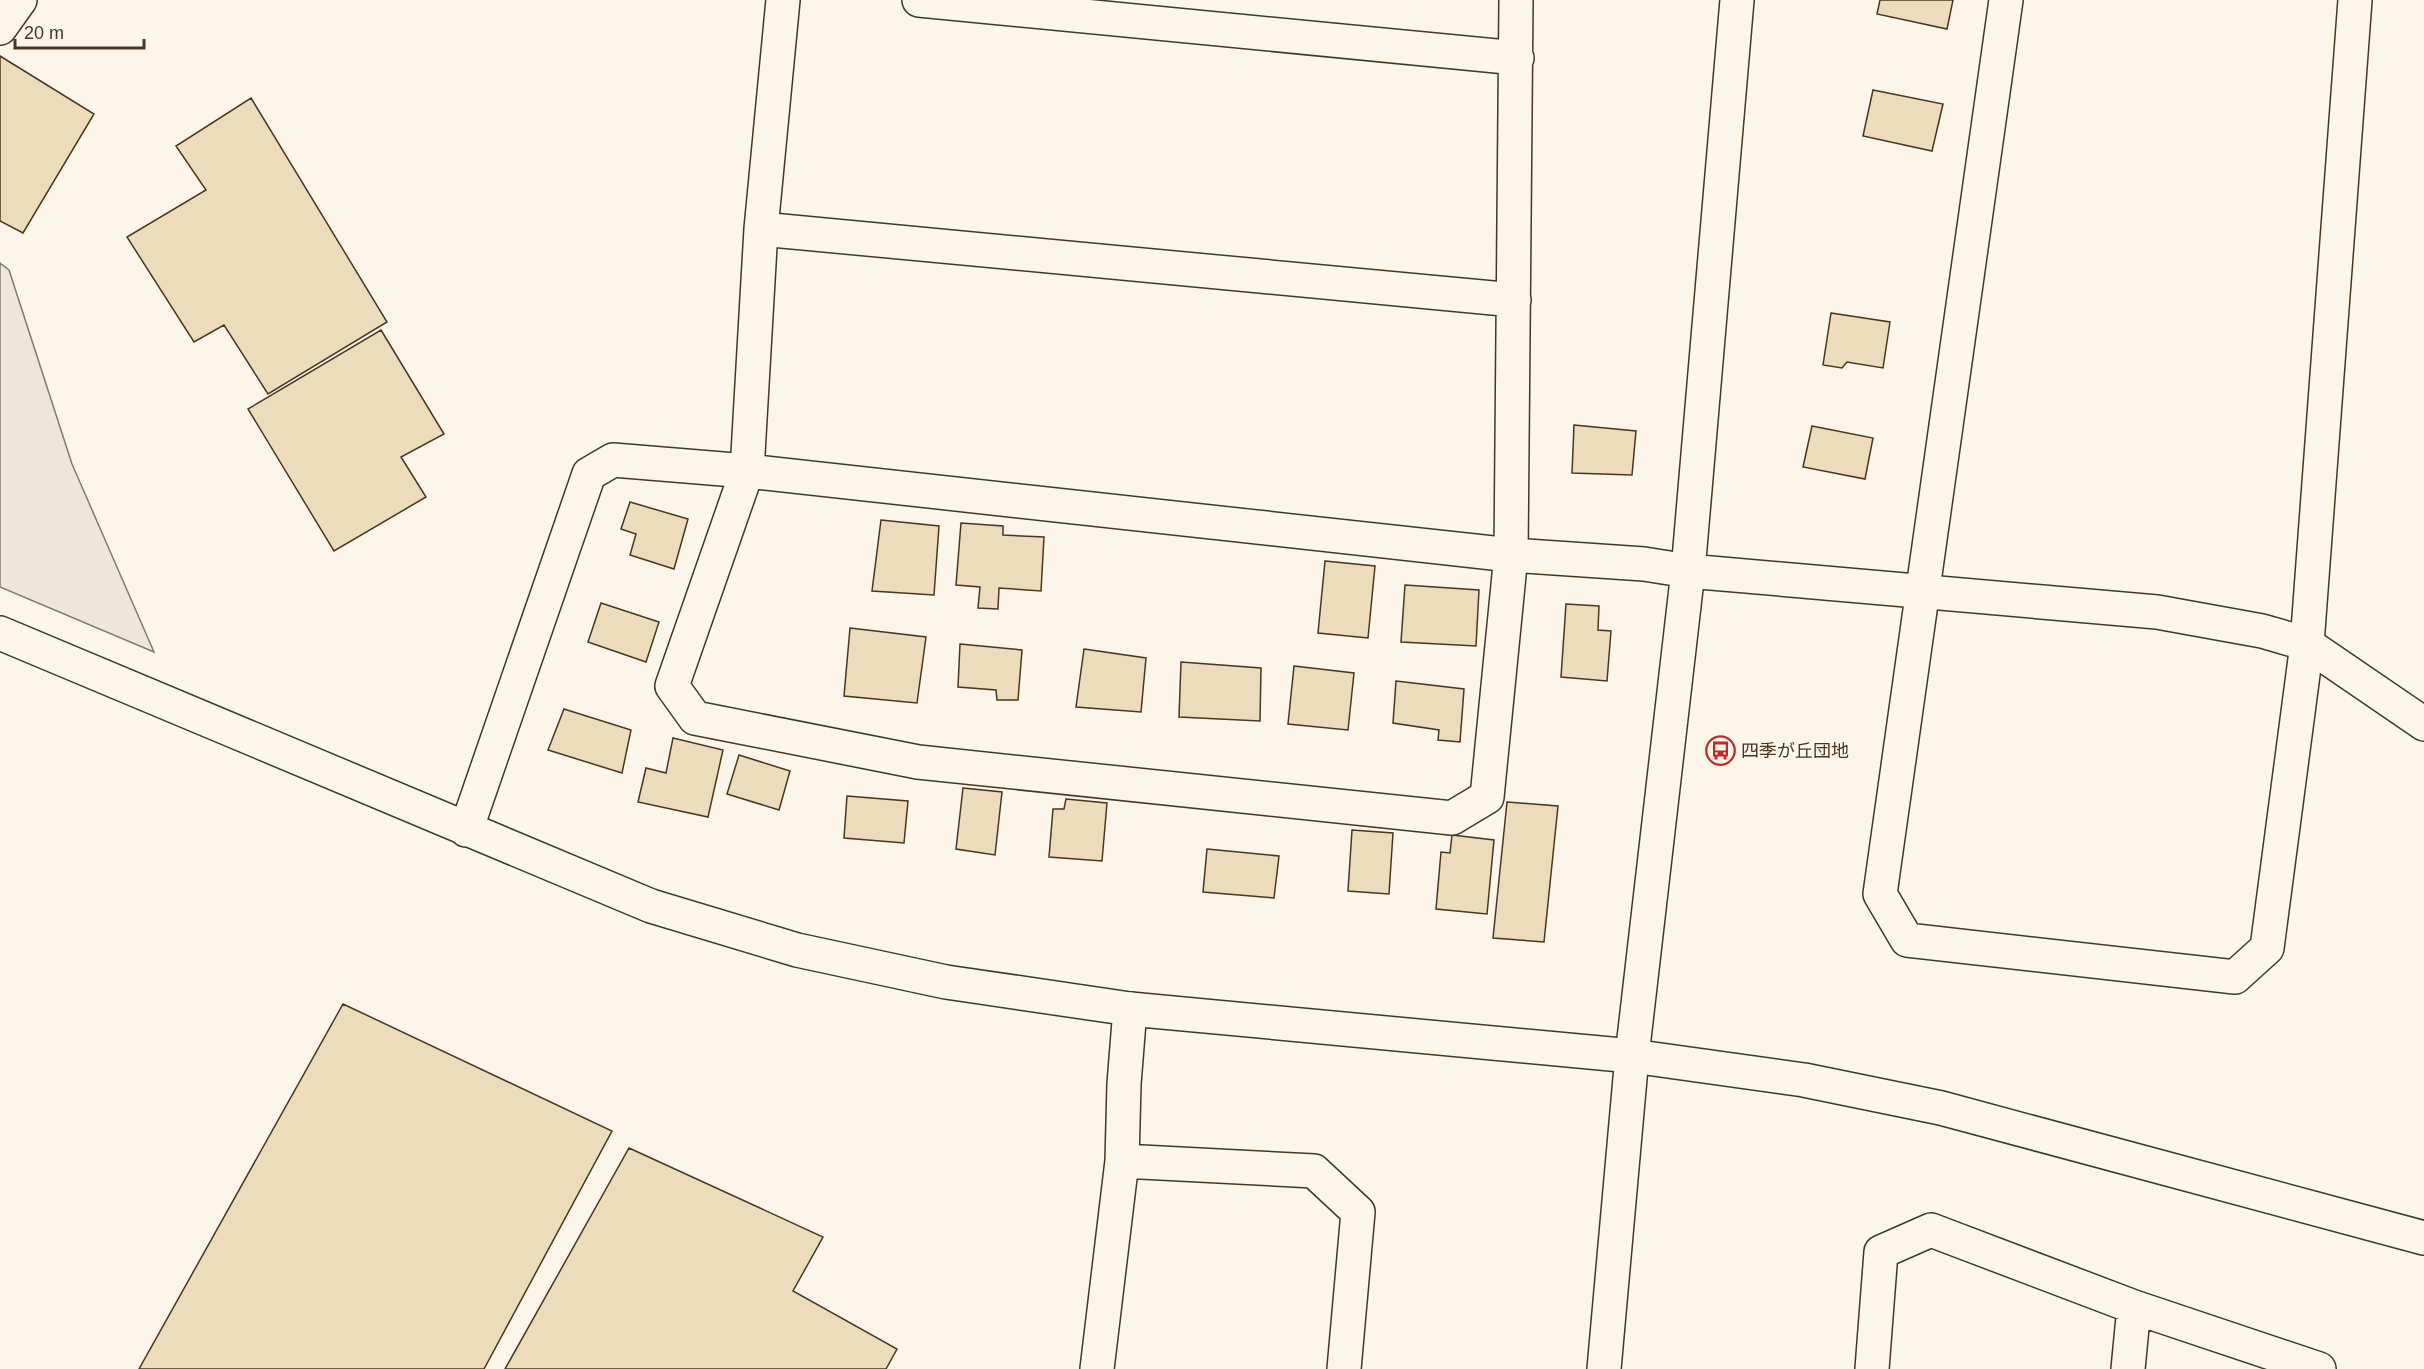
<svg xmlns="http://www.w3.org/2000/svg" width="2424" height="1369" viewBox="0 0 2424 1369" font-family="Helvetica,'Noto Sans JP',sans-serif">
  <style>
    .green { fill: #ede6d9; stroke: #887966; stroke-width: 1.5 }
    .building { fill: #ecdcbc; stroke: #4a3520; stroke-width: 1.5 }
    .lines { fill: none; stroke-linecap: round; stroke-linejoin: round }
    .street-casing { stroke: #4a3520; stroke-width: 36 }
    .secondary-casing { stroke: #4a3520; stroke-width: 36 }
    .street { stroke: #fbf6e9; stroke-width: 33 }
    .secondary { stroke: #fbf6e9; stroke-width: 33 }
    .labels { text-anchor: middle; stroke-width: 4.5; stroke-linejoin: round; paint-order: stroke }
    .poi-label { font-size: 18px; fill: #4a3520; stroke: #fbf6e9; text-anchor: start }
  </style>
  <rect width="100%" height="100%" fill="#fbf6e9"/>
  <path class="green" d="M0 263 9 270 72 464 154 652 0 587Z"/>
  <path class="building" d="M1880 0H1953L1947 29 1877 14Z
    M0 56 94 114 23 233 0 221Z
    M1873 90 1943 104 1932 151 1863 136Z
    M251 98 387 322 268 394 224 325 194 342 127 237 206 190 176 146Z
    M1831 313 1890 322 1883 368 1847 362 1842 368 1823 365Z
    M381 330 444 434 401 457 426 497 334 551 248 409Z
    M1574 425 1636 431 1632 475 1572 473Z
    M1812 426 1873 438 1865 479 1803 467Z
    M630 502 688 519 674 569 630 555 636 534 621 529Z
    M881 520 939 526 934 595 872 591Z
    M961 523 1003 526V535L1044 537 1041 591 999 588 998 609 978 608 980 587 956 585Z
    M1325 561 1375 566 1368 638 1318 633Z
    M1405 585 1479 590 1476 646 1401 642Z
    M601 603 659 622 646 662 588 642Z
    M1566 604 1599 606 1598 630 1611 631 1607 681 1561 677Z
    M850 628 926 637 917 703 844 696Z
    M960 644 1022 650 1018 700H997L996 690 958 687Z
    M1084 649 1146 658 1141 712 1076 707Z
    M1181 662 1261 668 1260 721 1179 717Z
    M1294 666 1354 673 1348 730 1288 724Z
    M1396 681 1464 689 1460 742 1438 740 1439 730 1393 723Z
    M564 709 631 730 622 773 548 750Z
    M673 738 723 750 708 817 638 802 646 768 666 773Z
    M739 755 790 771 779 810 727 794Z
    M963 788 1002 792 995 855 956 849Z
    M847 796 908 801 904 843 844 838Z
    M1066 799 1107 803 1102 861 1049 857 1053 809H1064Z
    M1507 802 1558 806 1544 942 1493 938Z
    M1352 830 1393 833 1389 894 1348 891Z
    M1452 835 1494 840 1487 914 1436 909 1441 852 1450 853Z
    M1207 849 1279 856 1274 898 1203 892Z
    M343 1004 612 1131 484 1369H139Z
    M629 1148 823 1237 793 1291 897 1349 886 1369H505Z"/>
  <g class="lines">
    <defs>
      <path id="street" d="M783 0 761 229 747 471 672 686 695 718 918 762 1452 818 1487 797 1511 555 1516 0
        M919 0 1517 58
        M2006 0 1880 894 1907 940 2235 977 2267 948 2307 644 2355 0
        M0 28 20 0
        M761 229 1514 300
        M1122 1161 1314 1171 1358 1212 1344 1369
        M1097 1369 1122 1161 1124 1084 1130 1009
        M1604 1369 1632 1056
        M1872 1369 1881 1252 1931 1230 2134 1307 2319 1369
        M2128 1369 2134 1307"/>
      <path id="secondary" d="M0 633 651 906 797 950 946 982 1130 1009 1632 1056 1804 1080 1941 1108 2424 1238
        M466 830 589 474 613 460 747 471 1511 555 1644 564 1688 571 2157 612 2262 631 2307 644 2424 724
        M1632 1056 1688 571 1737 0"/>
    </defs>
    <use href="#street" class="street-casing"/>
    <use href="#secondary" class="secondary-casing"/>
    <use href="#street" class="street"/>
    <use href="#secondary" class="secondary"/>
  </g>
  <defs>
    <symbol id="bus-ring" viewBox="-11 -11 22 22"><circle r="9.5" fill="#fbf6e9" stroke="#c62828" stroke-width="1.5"/><path d="M-5-6H5V4H4V6H2V4H-2V6H-4V4H-5ZM-3.5-4V0h7V-4ZM-3.5 1.2v1.5H-2V1.2ZM2 1.2v1.5H3.5V1.2Z" fill="#c62828"/></symbol>
  </defs>
  <g fill-rule="evenodd">
    <use href="#bus-ring" x="1704" y="734" width="33" height="33"/>
  </g>
  <g class="labels">
    <g class="poi-label">
      <text x="1741" y="757">四季が丘団地</text>
    </g>
  </g>
  <path d="M15 39v9h129v-9" fill="none" stroke="#4a3520" stroke-width="3"/>
  <text x="24" y="39" font-size="18" fill="#4a3520" stroke="#fbf6e9" stroke-width="4.5" paint-order="stroke">20 m</text>
</svg>
